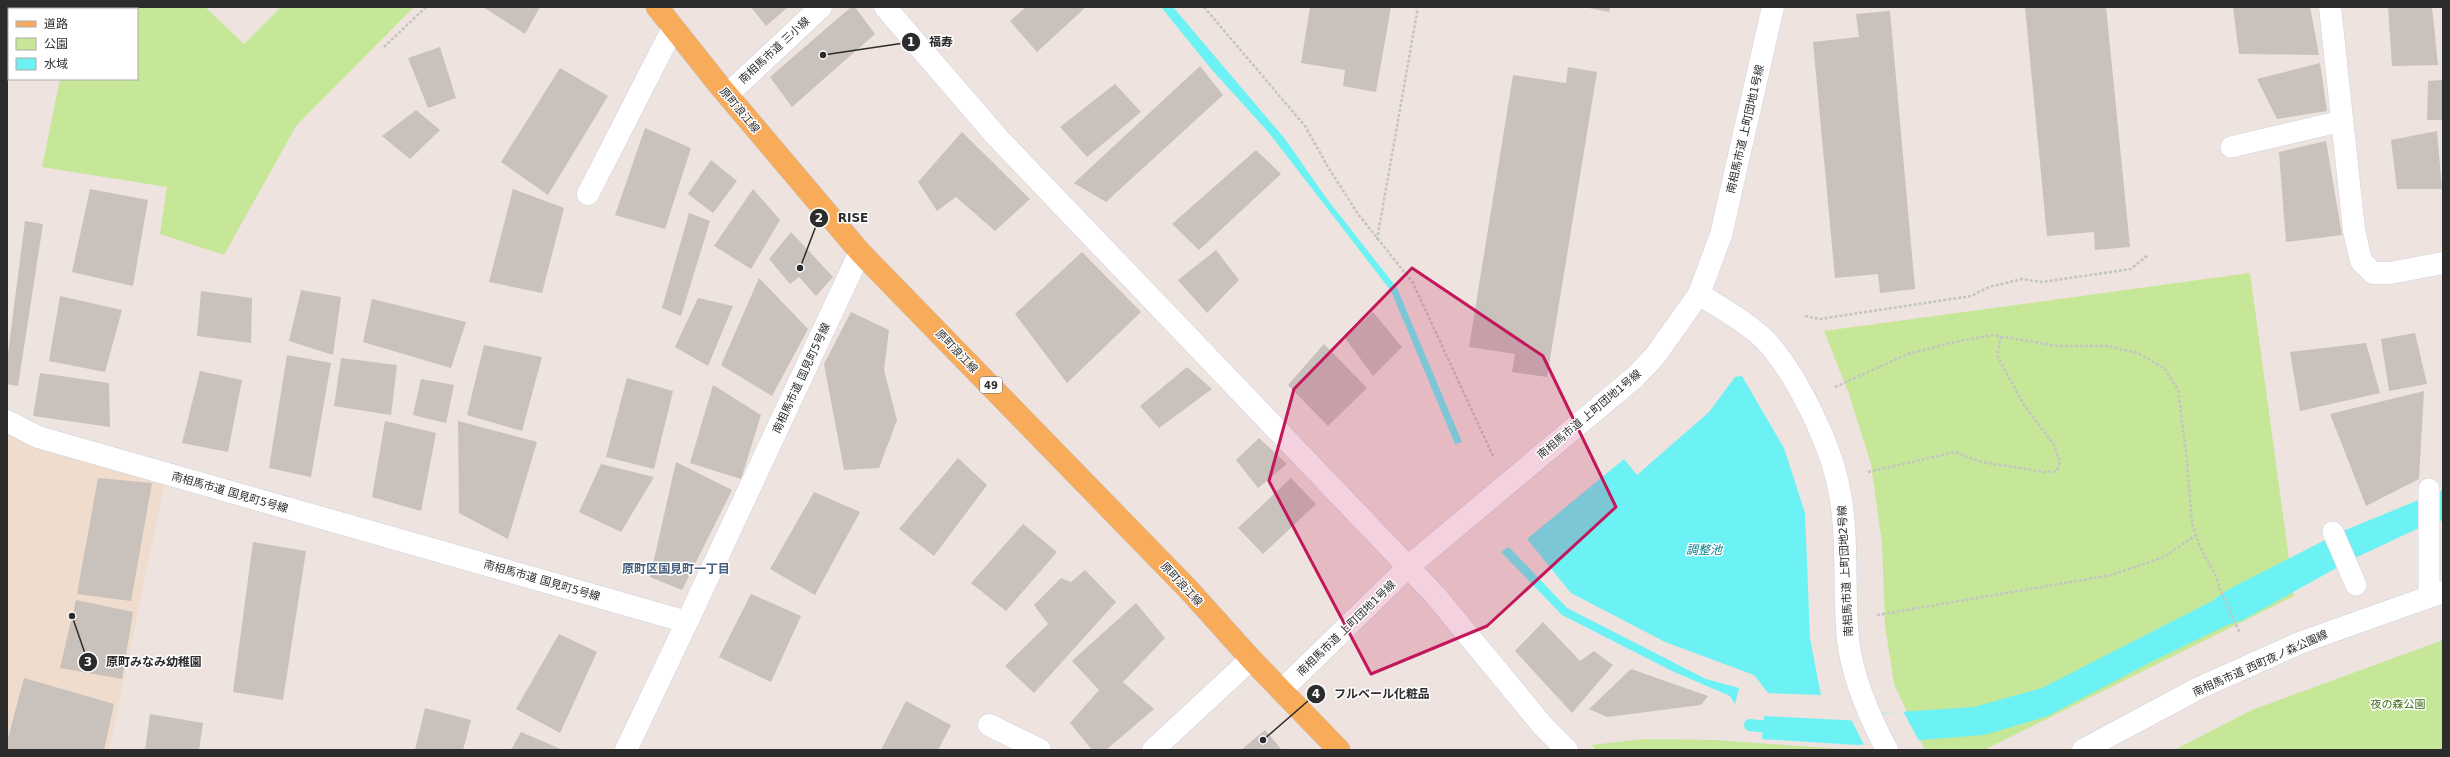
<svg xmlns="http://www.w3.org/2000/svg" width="2450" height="757" viewBox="0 0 2450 757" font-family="'DejaVu Sans','Noto Sans JP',sans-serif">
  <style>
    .education { fill: #f0dccc }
    .green { fill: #c6e797 }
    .water { fill: #6cf2f5 }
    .pier { fill: #eee3de }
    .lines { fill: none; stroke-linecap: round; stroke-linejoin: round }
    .stream { stroke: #6cf2f5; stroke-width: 12 }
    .building { fill: #c9c1bc }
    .lane-casing { stroke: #ccd4de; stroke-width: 22 }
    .street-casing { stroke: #ccd4de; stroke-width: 23 }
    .secondary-casing { stroke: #ccd4de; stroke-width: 23 }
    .primary-casing { stroke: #c4c4c4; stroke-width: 23 }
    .path { stroke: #c4c4c4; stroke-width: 2.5; stroke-dasharray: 3 2; stroke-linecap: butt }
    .lane { stroke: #fff; stroke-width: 21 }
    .street { stroke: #fff; stroke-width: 22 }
    .secondary { stroke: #fff; stroke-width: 22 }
    .primary { stroke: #f8ab59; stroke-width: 22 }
    .marked { fill: #c2185b; fill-opacity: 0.2; stroke: #c2185b; stroke-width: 3; stroke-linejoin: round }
    .labels { text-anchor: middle; stroke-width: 3; stroke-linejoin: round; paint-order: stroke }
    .shield { fill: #fff; stroke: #6b6b6b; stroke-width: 1 }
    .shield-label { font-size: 10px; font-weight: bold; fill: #2c2c2c }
    .street-label { font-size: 11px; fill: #2c2c2c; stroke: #fff }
    .park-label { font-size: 11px; fill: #3e6e17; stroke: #fff }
    .water-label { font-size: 12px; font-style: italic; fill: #08828f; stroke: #fff }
    .neighbourhood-label { font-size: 12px; font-weight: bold; fill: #49607f; stroke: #fff }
    .leader { fill: none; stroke: #2c2c2c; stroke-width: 1.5 }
    .callout-dot { fill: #2c2c2c; stroke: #fff; stroke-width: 1.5 }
    .mark-label { font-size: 12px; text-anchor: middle; font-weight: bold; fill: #fff }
    .callout-label { font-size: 12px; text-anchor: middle; font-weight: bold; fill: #2c2c2c; stroke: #fff; stroke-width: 3; stroke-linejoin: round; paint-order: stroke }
  </style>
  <rect width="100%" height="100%" fill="#eee3de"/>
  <path class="education" d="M7 432 32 447 165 481 109 750H7Z"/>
  <path class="green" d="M130 7H205L244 44 281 7H414L296 126 224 255 160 234 167 187 42 167 60 79H137V9H129Z
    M2250 273 2294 596 1984 750H1925L1894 684 1885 625 1882 543 1871 464 1849 394 1824 331Z
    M2443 640V750H2174L2252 710Z
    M1644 739 1715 740 1854 750H1596L1591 745Z"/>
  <path class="water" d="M1161 7H1173L1285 139 1327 199 1397 288 1462 442 1455 444 1391 291 1269 133 1212 70Z
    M1742 376 1784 448 1805 513 1810 638 1821 695 1768 693 1754 675 1665 642 1571 593 1527 539 1624 459 1637 475 1709 412 1735 377Z
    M2443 490V520L2419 528 2355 558 2343 531Z
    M2325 540 2340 566 2241 621 2225 626 2151 662 2048 716 1984 735 1857 745 1762 739 1764 716 1863 721 1883 713 1974 707 2042 688 2212 601 2227 590Z
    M1509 547 1567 608 1706 679 1739 688 1735 704 1730 696 1672 671 1562 615 1501 552Z"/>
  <path class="pier" d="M1900 711H1903L1919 741 1864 745 1851 719Z"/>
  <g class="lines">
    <path class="stream" d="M1750 725 1779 728"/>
  </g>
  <path class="building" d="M483 7H540L525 34Z
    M751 7H788L766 26Z
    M851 7H855L875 34 792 107 770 77Z
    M1026 7H1086L1037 52 1010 21Z
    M1310 7H1391L1376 92 1343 86 1345 70 1301 63Z
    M1584 7H1610L1609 12Z
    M2025 7H2106L2130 247 2095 250 2094 232 2047 236Z
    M2233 7H2310L2319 55 2239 54Z
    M2388 7H2432L2438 65 2392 66Z
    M1890 11 1915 289 1880 293 1878 274 1835 278 1813 42 1859 37 1856 14Z
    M440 47 456 98 428 108 408 58Z
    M2320 63 2327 111 2277 119 2257 79Z
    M1200 66 1223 95 1106 202 1074 183Z
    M1568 67 1597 72 1547 377 1512 372 1515 354 1469 347 1513 75 1566 83Z
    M560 68 608 96 548 195 501 162Z
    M2443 80V120H2427L2428 81Z
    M1115 84 1141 112 1087 157 1060 127Z
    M416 110 440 130 410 159 382 136Z
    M645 128 691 148 665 229 615 215Z
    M2437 131 2442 189H2397L2391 140Z
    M962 132 1030 199 995 231 956 197 937 211 918 182Z
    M2326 141 2342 235 2286 242 2279 152Z
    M1256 150 1281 174 1199 250 1172 224Z
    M711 160 737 181 713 213 688 194Z
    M90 189 148 200 133 286 72 272Z
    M513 189 564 208 542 293 489 282Z
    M753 189 780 220 751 269 714 246Z
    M689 213 710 221 681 316 662 308Z
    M25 221 43 224 18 386 7 384V361Z
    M791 232 833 277 816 296 799 277 790 284 769 259Z
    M1216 250 1239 280 1207 313 1178 280Z
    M1082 252 1141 312 1067 383 1015 314Z
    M759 278 808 329 772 396 721 365Z
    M301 290 341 297 333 355 289 341Z
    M201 291 252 298 251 343 197 336Z
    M60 296 122 310 105 372 49 361Z
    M698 298 733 306 708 366 675 347Z
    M372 299 466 322 451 368 363 342Z
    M851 312 889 330 884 370 897 420 879 468 844 470 824 364Z
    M1373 312 1402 347 1373 376 1345 338Z
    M2415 333 2427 384 2389 391 2381 339Z
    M2366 343 2380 393 2300 411 2290 352Z
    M1324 344 1367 388 1328 426 1288 385Z
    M484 345 542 357 522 431 467 415Z
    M287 355 331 363 311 477 269 468Z
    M341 358 397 365 391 415 334 406Z
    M1187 367 1212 389 1159 428 1140 406Z
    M200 371 242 380 228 452 182 443Z
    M40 373 109 383 110 427 33 416Z
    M627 378 673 391 654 469 606 457Z
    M421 379 454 385 446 423 413 415Z
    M713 385 761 415 741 479 690 463Z
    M2424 391 2419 479 2366 506 2330 414Z
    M385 421 436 433 421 511 372 497Z
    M458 421 537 442 508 539 459 513Z
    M1259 438 1287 464 1258 488 1236 460Z
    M958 458 987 485 934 556 899 529Z
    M676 462 732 490 682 590 650 577Z
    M601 464 654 477 621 532 579 512Z
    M98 478 152 483 131 601 77 594Z
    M1291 478 1316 504 1263 554 1238 528Z
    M814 492 860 512 815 595 770 569Z
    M1023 524 1057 552 1006 611 971 583Z
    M253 542 306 551 283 700 233 692Z
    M1085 570 1116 602 1034 693 1005 666 1048 624 1034 605 1061 578 1071 582Z
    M751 594 801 616 771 682 719 657Z
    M76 600 133 612 122 679 60 668Z
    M1136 603 1165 638 1123 682 1154 709 1106 750H1092L1070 723 1099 690 1072 661Z
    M1543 622 1580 661 1594 651 1613 665 1572 713 1515 651Z
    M559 634 597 652 560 733 516 709Z
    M1631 669 1708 696 1701 705 1607 717 1589 709Z
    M24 678 114 704 104 750H7V742Z
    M906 701 951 725 938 750H881Z
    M425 708 471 720 463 750H415Z
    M150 714 203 723 199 750H145Z
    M1265 730 1282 750H1241Z
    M521 732 563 750H511Z"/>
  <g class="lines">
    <defs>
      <path id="lane" d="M2231 147 2342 121
        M2333 532 2356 585
        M2429 596V489"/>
      <path id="street" d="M885 7 998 138 1435 595 1543 726 1567 750
        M2330 7 2354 230 2361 261 2373 273H2390L2443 263
        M728 94 821 7
        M588 194 673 28
        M1699 294C1721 308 1747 322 1766 341 1796 373 1831 445 1839 489 1849 538 1843 589 1848 639 1852 678 1869 716 1887 750
        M7 421 38 437 687 622 860 252
        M1282 690 1408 567 1635 377 1655 356 1699 294 1721 235 1773 7
        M989 725 1040 750
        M626 750 687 622
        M1153 750 1251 659"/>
      <path id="secondary" d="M2083 750 2199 688 2302 642 2443 592"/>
      <path id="primary" d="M657 7 719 85 860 252 1189 590 1251 659 1339 750"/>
    </defs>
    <use href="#lane" class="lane-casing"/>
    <use href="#street" class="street-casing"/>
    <use href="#secondary" class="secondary-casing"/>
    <use href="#primary" class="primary-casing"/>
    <path class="path" d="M1204 7 1305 126 1328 167 1358 214 1413 283 1493 456
      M384 47 426 7
      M1377 240 1418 7
      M1805 316 1820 319 1971 296 1989 287 2022 279 2042 282 2131 269 2148 255
      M1835 387 1908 354 1950 343 1992 335 2058 346H2107L2138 353 2164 368 2178 390 2187 461 2192 524 2200 547 2217 578 2220 590 2240 633
      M1868 472 1955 452 1981 462 2045 472 2057 471 2060 462 2054 445 2024 405 1997 355 2001 336
      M1877 615 2111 575 2164 557 2196 535"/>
    <use href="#lane" class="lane"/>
    <use href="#street" class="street"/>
    <use href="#secondary" class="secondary"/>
    <use href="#primary" class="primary"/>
  </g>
  <path class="marked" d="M1412 268 1543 356 1616 507 1487 626 1371 674 1269 481 1294 389Z"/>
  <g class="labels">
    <rect class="shield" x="980" y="377" width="22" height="16" rx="3"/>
    <g class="shield-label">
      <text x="991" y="389">49</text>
    </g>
    <g class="street-label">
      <text transform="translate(774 50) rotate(-43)" y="4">南相馬市道 三小線</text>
      <text transform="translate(740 110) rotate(50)" y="4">原町浪江線</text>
      <text transform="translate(1745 129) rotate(-77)" y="4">南相馬市道 上町団地1号線</text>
      <text transform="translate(957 351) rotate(46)" y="4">原町浪江線</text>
      <text transform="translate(801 378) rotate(-65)" y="4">南相馬市道 国見町5号線</text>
      <text transform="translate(1589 414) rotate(-40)" y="4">南相馬市道 上町団地1号線</text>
      <text transform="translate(230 492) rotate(16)" y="4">南相馬市道 国見町5号線</text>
      <text transform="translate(1845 571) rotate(-93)" y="4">南相馬市道 上町団地2号線</text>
      <text transform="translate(542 580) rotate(16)" y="4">南相馬市道 国見町5号線</text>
      <text transform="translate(1182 584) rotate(47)" y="4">原町浪江線</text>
      <text transform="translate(1346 628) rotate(-44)" y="4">南相馬市道 上町団地1号線</text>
      <text transform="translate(2260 663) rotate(-24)" y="4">南相馬市道 西町夜ノ森公園線</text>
    </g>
    <g class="park-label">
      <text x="2398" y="708">夜の森公園</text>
    </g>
    <g class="water-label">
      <text x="1704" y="554">調整池</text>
    </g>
    <g class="neighbourhood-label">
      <text x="676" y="573">原町区国見町一丁目</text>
    </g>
  </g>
  <path class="leader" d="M823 55L911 42M800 268L819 218M72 616L88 662M1263 740L1316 694"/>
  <g class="callout-dot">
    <circle cx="823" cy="55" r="4"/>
    <circle cx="800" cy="268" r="4"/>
    <circle cx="72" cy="616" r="4"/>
    <circle cx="1263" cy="740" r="4"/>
    <circle cx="911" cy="42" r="10"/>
    <circle cx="819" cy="218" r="10"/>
    <circle cx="88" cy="662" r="10"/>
    <circle cx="1316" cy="694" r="10"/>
  </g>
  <g class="mark-label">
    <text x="911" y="46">1</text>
    <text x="819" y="222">2</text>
    <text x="88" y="666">3</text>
    <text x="1316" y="698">4</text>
  </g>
  <g class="callout-label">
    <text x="941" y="46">福寿</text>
    <text x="853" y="222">RISE</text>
    <text x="154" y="666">原町みなみ幼稚園</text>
    <text x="1382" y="698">フルベール化粧品</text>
  </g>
  <rect width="2450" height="757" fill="none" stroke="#2c2c2c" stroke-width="16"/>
  <rect x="8" y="8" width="130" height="72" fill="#ffffff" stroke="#ababab"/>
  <rect x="16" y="21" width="20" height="6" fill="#f8ab59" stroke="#ababab"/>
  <text x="44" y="28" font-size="12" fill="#2c2c2c">道路</text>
  <rect x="16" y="38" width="20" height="12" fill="#c6e797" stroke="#ababab"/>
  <text x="44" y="48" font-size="12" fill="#2c2c2c">公園</text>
  <rect x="16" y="58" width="20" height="12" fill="#6cf2f5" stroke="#ababab"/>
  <text x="44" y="68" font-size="12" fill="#2c2c2c">水域</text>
</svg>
